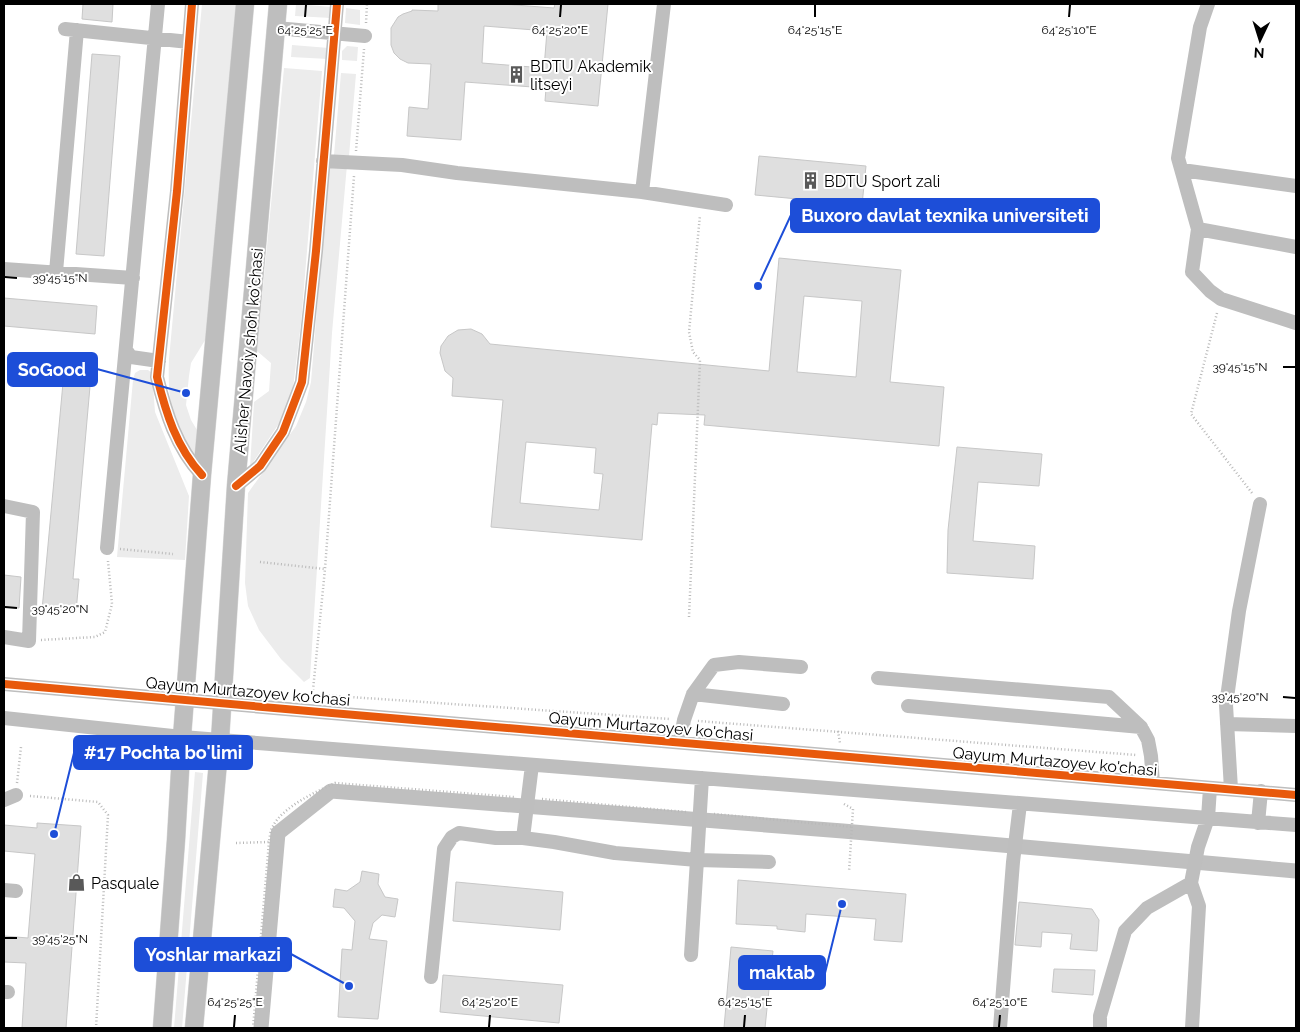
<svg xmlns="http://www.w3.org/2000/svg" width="1300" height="1032" viewBox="0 0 1300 1032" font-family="Raleway,sans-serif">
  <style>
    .green { fill: #ececec }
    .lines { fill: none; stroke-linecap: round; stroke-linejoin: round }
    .canal { stroke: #bfbfbf; stroke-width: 15 }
    .building { fill: #dfdfdf; stroke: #c7c7c7; fill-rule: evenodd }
    .major-casing { stroke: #dbdbdb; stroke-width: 19 }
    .path { stroke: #b9b9b9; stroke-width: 2.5; stroke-dasharray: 1 2.5; stroke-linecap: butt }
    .minor { stroke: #bebebe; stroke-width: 14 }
    .major { stroke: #bebebe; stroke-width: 18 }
    .cycleway-casing { stroke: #fff; stroke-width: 11 }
    .cycleway { stroke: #e8590c; stroke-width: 8 }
    .ticks { fill: none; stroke: #000; stroke-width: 2 }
    .labels { text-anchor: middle; stroke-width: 4; stroke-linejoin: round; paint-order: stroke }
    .poi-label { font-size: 16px; fill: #000; stroke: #fff; text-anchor: start }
    .street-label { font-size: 16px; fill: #000; stroke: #fff }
    .ticks-label { font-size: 12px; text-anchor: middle; fill: #000; stroke: #fff; stroke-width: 4; stroke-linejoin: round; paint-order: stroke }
    .leader { fill: none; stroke: #1d4ed8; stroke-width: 2 }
    .callout-dot { fill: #1d4ed8; stroke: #fff; stroke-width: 2 }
    .callout { fill: #1d4ed8; stroke: #1d4ed8; stroke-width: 2 }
    .callout-label { font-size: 18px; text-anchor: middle; font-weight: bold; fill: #fff }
  </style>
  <rect width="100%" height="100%" fill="#fff"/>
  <path class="green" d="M202 4H236L207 337 191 363 189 376 186 405 191 420 197 430 195 458C191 451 185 445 182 438 169 414 168 386 169 359Z
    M296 4 332 7 331 18 295 16Z
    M346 8 360 10V25L345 23Z
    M292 45 329 48 328 59 291 57Z
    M347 46 358 47 357 61 342 60V51Z
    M284 68 322 71 301 323 293 388 282 419 250 467 254 402 269 391 271 363 257 351Z
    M341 73 356 74 349 156 334 155Z
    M329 163 347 165 332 333 310 678 304 682 281 659 259 630 248 606 245 583 248 493 296 426 306 402 311 382Z
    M140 370H148L152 373 155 412 189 496 185 560 117 557 133 380 135 373Z
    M195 772 203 773 182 1028H174Z"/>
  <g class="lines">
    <path class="canal" d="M261 1028 278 833 331 791 843 831 1296 871"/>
  </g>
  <path class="building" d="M83 4H113L112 22 82 19Z
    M438 4H502L554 8 555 4H608L598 106 545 101 546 88 465 82 461 140 407 136 409 107 428 109 431 64 408 63 400 59 394 53 391 45V28L398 17 403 14 412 11V10L438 11ZM484 26 547 31 544 68 482 63Z
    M92 54 120 56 104 256 76 254Z
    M759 156 866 166 862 205 755 195Z
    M779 258 901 270 890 382 944 387 939 446 704 425 705 415 658 413 657 425 652 424 642 540 491 527 503 400 452 396 453 378 445 371 440 353 441 346 448 336 458 330 471 329 482 334 490 344 769 371ZM804 296 862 301 856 377 797 372ZM526 442 596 448 594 473 603 474 599 510 520 503Z
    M4 298 97 306 95 334 4 326Z
    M64 372 91 375 73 579H79L76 612 42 610Z
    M957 447 1042 454 1039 486 978 482 973 541 1035 546 1033 579 947 573 948 530Z
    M4 575 21 577 19 608 4 607Z
    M37 823 81 826 66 1028H22L26 963 4 962V936L28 938 35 854 4 851V825L37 828Z
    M362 871 379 874 378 884 385 897 398 899 395 917 382 915 373 923 369 939 387 941 378 1019 338 1017 342 949 352 950 355 921 344 908 333 907 335 889 347 891 360 882Z
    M738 880 906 894 902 942 874 940 876 919 806 914 805 932 777 929V926L736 924Z
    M456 882 563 892 560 930 453 921Z
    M1019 902 1092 909 1099 920 1097 951 1070 949 1072 934 1042 932 1041 947 1015 945Z
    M731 947 773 951 765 1028H724Z
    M1054 969 1095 970 1093 995 1052 992Z
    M443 975 563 985 559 1023 440 1012Z"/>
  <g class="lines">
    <defs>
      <path id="major" d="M162 1028 176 840 182 737 202 475 245 4
        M194 1028 220 740 236 486 278 4"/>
    </defs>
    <use href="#major" class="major-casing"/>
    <path class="path" d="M366 23 367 4
      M356 151 364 49
      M1217 313 1191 414 1252 493
      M120 549 173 554
      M260 562 325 569
      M689 617 700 360 693 352 689 332 700 215
      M41 640 95 637 105 632 112 604 108 561
      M313 690 325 569 354 176
      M322 695 670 719
      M698 721 1136 755
      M838 731 840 743
      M17 783 21 747
      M30 796 98 802 108 815 96 1028
      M542 799 686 812
      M844 804 853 809 849 872
      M714 814 853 827
      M236 843 269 842C270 837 270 830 273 826 283 807 315 792 335 783L514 797
      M253 1028 269 842"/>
    <path class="minor" d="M192 4 177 191 157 377C166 413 176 447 202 475
      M1208 4 1200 27 1178 158 1198 229 1192 272 1210 291 1221 299 1296 323
      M276 28 365 36
      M65 29 189 42
      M323 161 402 165 457 173 642 192 726 205
      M1182 170 1296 186
      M642 192 664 4
      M1198 229 1296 247
      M4 269 133 278
      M56 272 77 30
      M126 350 131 357 159 361
      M236 486 260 466 283 432 302 382 316 251 337 4
      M4 506 33 512 29 641 4 637
      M107 548 158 4
      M878 678 1109 697 1141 727 1148 740 1151 756 1153 783
      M4 684 320 712 1296 795
      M693 694 783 704
      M908 706 1141 727
      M4 718 182 737 1296 825
      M1227 724 1296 726
      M680 742 684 720 693 694 714 665 739 662 801 667
      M1231 789 1226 705 1239 611 1260 504
      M4 800 16 795
      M1258 823 1261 791
      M523 838 554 842 615 853 697 860 702 778
      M4 890 16 891
      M691 955 697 860 769 862
      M431 977 444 849 452 837 459 833 496 838H523L532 765
      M4 992H8
      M1000 1028 1013 862 1020 804
      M1100 1028V1016L1125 931 1147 908 1191 883
      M1192 1028 1199 906 1191 883 1198 847 1208 818 1210 788"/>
    <use href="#major" class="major"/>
    <defs>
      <path id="cycleway" d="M192 4 177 191 157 377C166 413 176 447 202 475
        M236 486 260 466 283 432 302 382 316 251 337 4
        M4 684 320 712 1296 795"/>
    </defs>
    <use href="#cycleway" class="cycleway-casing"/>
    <use href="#cycleway" class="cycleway"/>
  </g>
  <path class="ticks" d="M305 17 306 5M560 17 561 5M815 17V5M1069 17 1070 5M5 277 17 278M1283 367H1295M5 607 17 608M1283 697 1295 698M5 938H17M234 1027 235 1015M489 1027 490 1015M744 1027 745 1015M999 1027 1000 1015"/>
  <defs>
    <symbol id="building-bare" viewBox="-9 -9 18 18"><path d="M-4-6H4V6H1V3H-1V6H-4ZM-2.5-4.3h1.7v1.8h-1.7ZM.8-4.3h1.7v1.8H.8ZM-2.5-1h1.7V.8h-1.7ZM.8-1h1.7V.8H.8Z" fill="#595959" stroke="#fff" stroke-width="2.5" paint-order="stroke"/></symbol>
    <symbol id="shop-bare" viewBox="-9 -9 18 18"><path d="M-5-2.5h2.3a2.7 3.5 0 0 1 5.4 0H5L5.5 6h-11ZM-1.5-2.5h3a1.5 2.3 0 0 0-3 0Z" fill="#595959" stroke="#fff" stroke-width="2.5" paint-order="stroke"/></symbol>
  </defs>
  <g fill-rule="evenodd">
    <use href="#building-bare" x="504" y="62" width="25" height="25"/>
    <use href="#building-bare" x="798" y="168" width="25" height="25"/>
    <use href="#shop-bare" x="64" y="870" width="25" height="25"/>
  </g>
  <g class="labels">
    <g class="poi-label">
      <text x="530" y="72">BDTU Akademik<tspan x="530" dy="18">litseyi</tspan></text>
      <text x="824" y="187">BDTU Sport zali</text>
      <text x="91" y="889">Pasquale</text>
    </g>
    <g class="street-label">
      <text transform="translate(248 351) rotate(-85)" y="6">Alisher Navoiy shoh ko'chasi</text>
      <text transform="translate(248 691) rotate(5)" y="6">Qayum Murtazoyev ko'chasi</text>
      <text transform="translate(651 726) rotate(5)" y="6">Qayum Murtazoyev ko'chasi</text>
      <text transform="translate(1055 761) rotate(5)" y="6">Qayum Murtazoyev ko'chasi</text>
    </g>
  </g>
  <g class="ticks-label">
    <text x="305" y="34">64°25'25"E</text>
    <text x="560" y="34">64°25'20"E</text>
    <text x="815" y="34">64°25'15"E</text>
    <text x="1069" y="34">64°25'10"E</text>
    <text x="60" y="282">39°45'15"N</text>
    <text x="1240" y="371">39°45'15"N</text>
    <text x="60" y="613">39°45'20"N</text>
    <text x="1240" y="701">39°45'20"N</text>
    <text x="60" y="943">39°45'25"N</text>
    <text x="235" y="1006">64°25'25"E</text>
    <text x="490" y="1006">64°25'20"E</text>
    <text x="745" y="1006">64°25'15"E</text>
    <text x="1000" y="1006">64°25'10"E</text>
  </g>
  <path class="leader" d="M758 286L791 215M186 393L97 369M54 834L74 753M349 986L291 954M842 904L825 973"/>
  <g class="callout-dot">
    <circle cx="758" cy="286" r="5"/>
    <circle cx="186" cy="393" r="5"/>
    <circle cx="54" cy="834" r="5"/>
    <circle cx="349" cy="986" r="5"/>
    <circle cx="842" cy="904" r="5"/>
  </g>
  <g class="callout">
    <rect x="791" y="199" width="308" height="33" rx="5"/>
    <rect x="8" y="353" width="89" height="33" rx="5"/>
    <rect x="74" y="736" width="178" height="33" rx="5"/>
    <rect x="135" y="938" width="156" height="33" rx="5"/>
    <rect x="739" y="956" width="86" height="33" rx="5"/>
  </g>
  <g class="callout-label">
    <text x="945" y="222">Buxoro davlat texnika universiteti</text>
    <text x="52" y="376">SoGood</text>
    <text x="163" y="759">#17 Pochta bo'limi</text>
    <text x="213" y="961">Yoshlar markazi</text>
    <text x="782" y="979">maktab</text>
  </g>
  <rect width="1300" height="1032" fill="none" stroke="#000000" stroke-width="10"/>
  <g transform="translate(1260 40) rotate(184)" stroke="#ffffff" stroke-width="4" paint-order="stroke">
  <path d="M0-4L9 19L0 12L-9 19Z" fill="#000000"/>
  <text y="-8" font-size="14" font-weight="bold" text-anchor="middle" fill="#000000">N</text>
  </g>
</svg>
